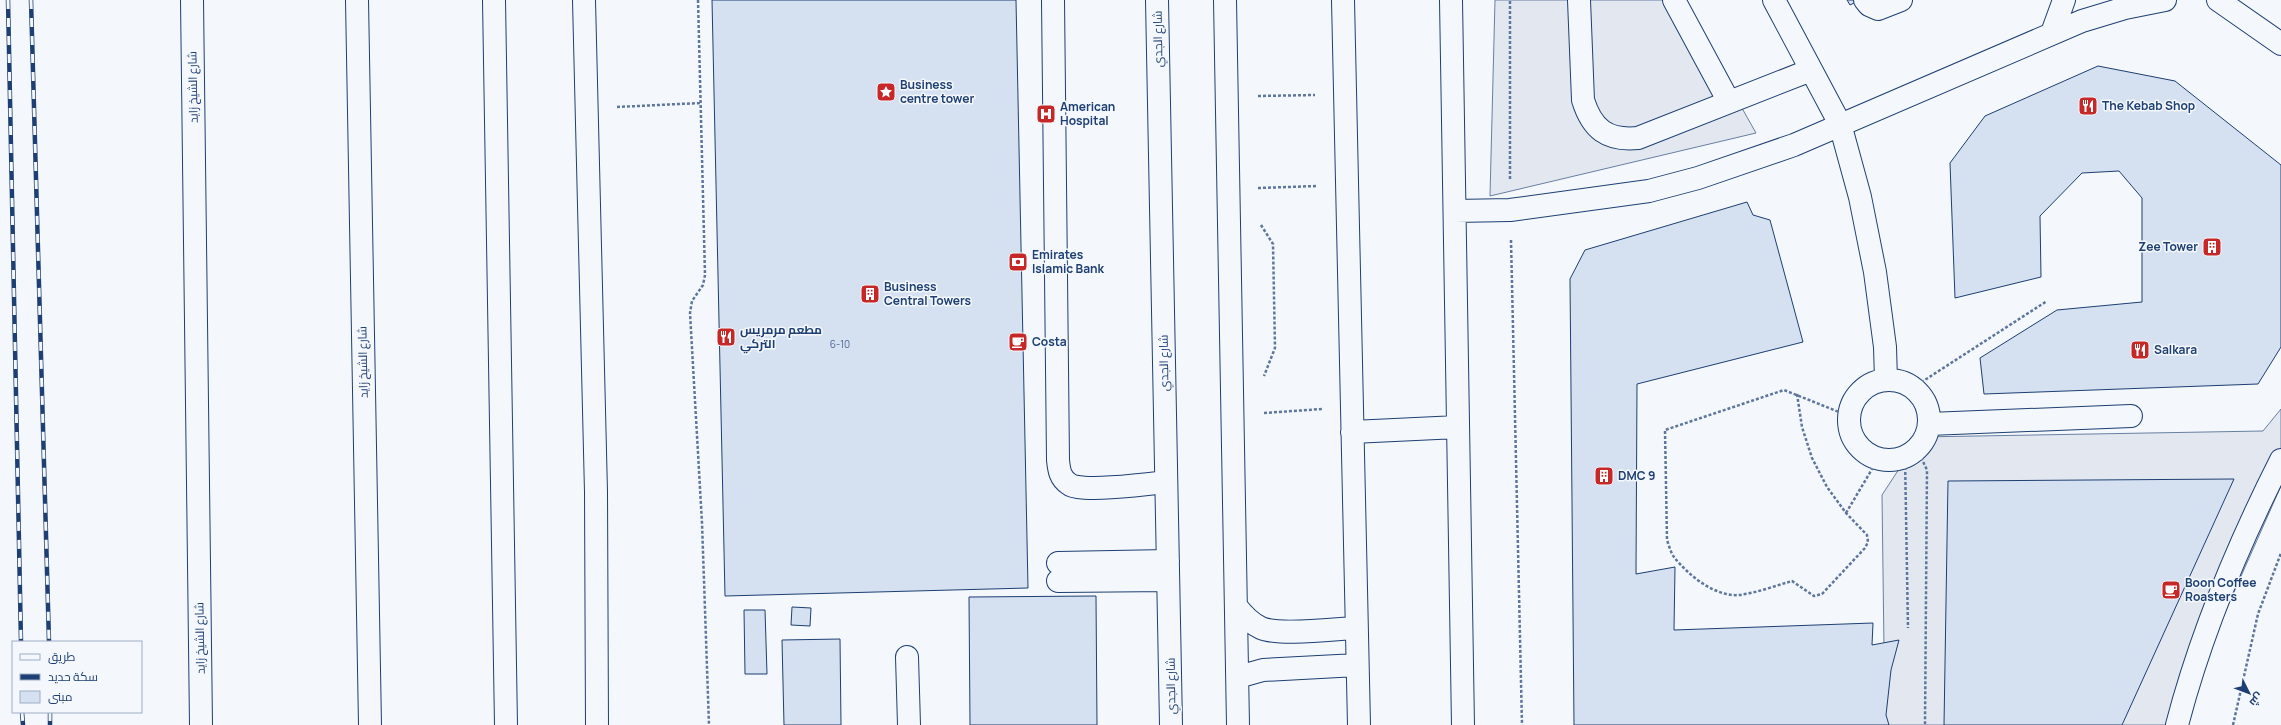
<svg xmlns="http://www.w3.org/2000/svg" width="2281" height="725" viewBox="0 0 2281 725" font-family="Manrope,Cairo,sans-serif">
  <style>
    .parking { fill: #e3e8f0; stroke: #687fa3 }
    .building { fill: #d5e0f0; stroke: #1d3f73 }
    .lines { fill: none; stroke-linecap: round; stroke-linejoin: round }
    .minor-casing { stroke: #1d3f73; stroke-width: 24 }
    .major-casing { stroke: #1d3f73; stroke-width: 24 }
    .highway-casing { stroke: #1d3f73; stroke-width: 24 }
    .path { stroke: #5e769c; stroke-width: 2.5; stroke-dasharray: 3 2; stroke-linecap: butt }
    .minor { stroke: #f4f7fb; stroke-width: 22 }
    .major { stroke: #f4f7fb; stroke-width: 22 }
    .highway { stroke: #f4f7fb; stroke-width: 22 }
    .rail-casing { stroke: #1d3f73; stroke-width: 4.5 }
    .rail { stroke: #f4f7fb; stroke-width: 3; stroke-dasharray: 9; stroke-linecap: butt }
    .labels { text-anchor: middle; stroke-width: 3; stroke-linejoin: round; paint-order: stroke }
    .number-label { font-size: 10px; fill: #4b6792 }
    .street-label { font-size: 12px; fill: #1d3f73; stroke: #f4f7fb }
    .poi-label { font-size: 12px; font-weight: bold; fill: #1d3f73; stroke: #f4f7fb; text-anchor: start }
  </style>
  <rect width="100%" height="100%" fill="#f4f7fb"/>
  <path class="parking" d="M1495 0H1681L1756 133 1490 196Z
    M2281 409V486L2199 671 2176 699 2166 725H1885L1882 495 1920 437 2263 431Z"/>
  <path class="building" d="M712 0H1016L1028 588 725 596Z
    M1847 0H1860L1850 5Z
    M2098 66 2175 81 2281 165V347L2258 384 1984 394 1980 358 2057 310 2142 302V198L2119 171 2082 173 2040 216 2041 277 1955 298 1950 163 1985 116Z
    M1747 202 1753 215 1770 220 1803 342 1637 384 1636 574 1675 567 1674 630 1873 623 1872 645 1899 640 1891 670 1886 715 1889 725H1574L1570 279 1585 250Z
    M2234 479 2122 725H1944L1948 481Z
    M1096 596 1097 725H970L969 597Z
    M792 607 811 608 810 626 791 625Z
    M744 610H765L767 674H745Z
    M840 639 841 725H784L782 640Z"/>
  <g class="lines">
    <defs>
      <path id="minor" d="M584 0 596 492 597 725
        M1053 0 1058 460C1059 470 1060 478 1069 484 1079 493 1149 484 1166 482
        M1157 0 1171 725
        M1225 0 1238 725
        M1343 0 1359 725
        M1451 0 1463 725
        M1579 0 1583 100C1592 129 1607 141 1638 138L1811 70
        M1674 0 1729 102
        M1774 0 1840 124 1860 197 1875 272 1885 347 1886 380
        M1865 0 1869 5 1878 9 1901 0
        M2052 33 2064 0
        M1455 211 1510 210 1649 191 1698 178 1794 145 2082 21 2125 8 2165 0
        M1849 420a40 40 0 1 1 80 0a40 40 0 1 1-80 0Z
        M1929 424 2131 416
        M1352 432 1458 427
        M1058 563 1168 561
        M1058 581 1168 580
        M1236 606C1243 615 1250 623 1261 628 1279 636 1334 629 1356 628
        M907 657 909 725
        M1238 677 1263 670 1357 665
        M2177 725C2201 633 2238 545 2281 460"/>
      <path id="major" d="M2218 0 2281 44"/>
      <path id="highway" d="M192 0 201 725
        M357 0 370 725
        M494 0 506 725"/>
    </defs>
    <use href="#minor" class="minor-casing"/>
    <use href="#major" class="major-casing"/>
    <use href="#highway" class="highway-casing"/>
    <path class="path" d="M698 0 705 275 703 285 692 301 690 313 702 523 709 725
      M1258 96 1315 95
      M617 107 700 103
      M1510 179V0
      M1258 188 1317 186
      M1261 225 1273 244 1275 348 1264 376
      M1511 240 1522 725
      M1917 385 2047 301
      M1797 394 1802 427 1812 458 1827 487 1846 513 1867 535 1868 542 1865 548 1822 594 1814 596 1792 581C1775 586 1756 593 1739 595 1715 597 1688 575 1674 557 1671 553 1669 546 1667 540L1665 430 1784 390 1849 416
      M1264 413 1322 409
      M1919 453 1927 470 1925 725
      M1905 457 1908 628
      M1846 513 1878 459
      M2233 725 2258 614 2281 553"/>
    <use href="#minor" class="minor"/>
    <use href="#major" class="major"/>
    <use href="#highway" class="highway"/>
    <defs>
      <path id="rail" d="M8 0 21 642
        M31 0 49 642
        M22 712 23 725
        M50 712V725"/>
    </defs>
    <use href="#rail" class="rail-casing"/>
    <use href="#rail" class="rail"/>
  </g>
  <defs>
    <symbol id="sight-square" viewBox="-11 -11 22 22"><rect x="-9" y="-9" width="18" height="18" rx="4" fill="#c62828" stroke="#f4f7fb"/><path d="M0-6L1.8-2.2L6-1.7L2.9 1.2L3.7 5.4L0 3.3L-3.7 5.4L-2.9 1.2L-6-1.7L-1.8-2.2Z" fill="#fff"/></symbol>
    <symbol id="restaurant-square" viewBox="-11 -11 22 22"><rect x="-9" y="-9" width="18" height="18" rx="4" fill="#c62828" stroke="#f4f7fb"/><path d="M-5-6h1v4h1v-4h1v4h1v-4h1v5L-1.5 .5V6h-2V.5L-5-1ZM5-6V6H3V1.5H1.5Q1.5-4 5-6Z" fill="#fff"/></symbol>
    <symbol id="hospital-square" viewBox="-11 -11 22 22"><rect x="-9" y="-9" width="18" height="18" rx="4" fill="#c62828" stroke="#f4f7fb"/><path d="M-5-5h3v3.5h4V-5h3V5h-3V1.5h-4V5h-3Z" fill="#fff"/></symbol>
    <symbol id="building-square" viewBox="-11 -11 22 22"><rect x="-9" y="-9" width="18" height="18" rx="4" fill="#c62828" stroke="#f4f7fb"/><path d="M-4-6H4V6H1V3H-1V6H-4ZM-2.5-4.3h1.7v1.8h-1.7ZM.8-4.3h1.7v1.8H.8ZM-2.5-1h1.7V.8h-1.7ZM.8-1h1.7V.8H.8Z" fill="#fff"/></symbol>
    <symbol id="bank-square" viewBox="-11 -11 22 22"><rect x="-9" y="-9" width="18" height="18" rx="4" fill="#c62828" stroke="#f4f7fb"/><path d="M-6-4H6V4H-6ZM0-2.3a2.3 2.3 0 1 0 0 4.6a2.3 2.3 0 1 0 0-4.6Z" fill="#fff"/></symbol>
    <symbol id="cafe-square" viewBox="-11 -11 22 22"><rect x="-9" y="-9" width="18" height="18" rx="4" fill="#c62828" stroke="#f4f7fb"/><path d="M-5.5-4.5H6V0H3Q3 3.5 0 3.5H-2.5Q-5.5 3.5-5.5 0ZM3-3.2v2h1.7v-2ZM-6 4.5H4V6H-6Z" fill="#fff"/></symbol>
  </defs>
  <g fill-rule="evenodd">
    <use href="#sight-square" x="875" y="81" width="22" height="22"/>
    <use href="#restaurant-square" x="2077" y="95" width="22" height="22"/>
    <use href="#hospital-square" x="1035" y="103" width="22" height="22"/>
    <use href="#building-square" x="2201" y="236" width="22" height="22"/>
    <use href="#bank-square" x="1007" y="251" width="22" height="22"/>
    <use href="#building-square" x="859" y="283" width="22" height="22"/>
    <use href="#restaurant-square" x="715" y="326" width="22" height="22"/>
    <use href="#cafe-square" x="1007" y="331" width="22" height="22"/>
    <use href="#restaurant-square" x="2129" y="339" width="22" height="22"/>
    <use href="#building-square" x="1593" y="465" width="22" height="22"/>
    <use href="#cafe-square" x="2160" y="579" width="22" height="22"/>
  </g>
  <g class="labels">
    <g class="number-label">
      <text x="840" y="348">6-10</text>
    </g>
    <g class="street-label">
      <text transform="translate(1158 39) rotate(-91)" y="4">شارع الجدي</text>
      <text transform="translate(193 87) rotate(-91)" y="4">شارع الشيخ زايد</text>
      <text transform="translate(363 362) rotate(-91)" y="4">شارع الشيخ زايد</text>
      <text transform="translate(1164 363) rotate(-91)" y="4">شارع الجدي</text>
      <text transform="translate(200 638) rotate(-91)" y="4">شارع الشيخ زايد</text>
      <text transform="translate(1171 686) rotate(-91)" y="4">شارع الجدي</text>
    </g>
    <g class="poi-label">
      <text x="900" y="89">Business<tspan x="900" dy="14">centre tower</tspan></text>
      <text x="2102" y="110">The Kebab Shop</text>
      <text x="1060" y="111">American<tspan x="1060" dy="14">Hospital</tspan></text>
      <text x="2198" y="251" text-anchor="end">Zee Tower</text>
      <text x="1032" y="259">Emirates<tspan x="1032" dy="14">Islamic Bank</tspan></text>
      <text x="884" y="291">Business<tspan x="884" dy="14">Central Towers</tspan></text>
      <text x="740" y="334">مطعم مرمريس<tspan x="740" dy="14">التركي</tspan></text>
      <text x="1032" y="346">Costa</text>
      <text x="2154" y="354">Salkara</text>
      <text x="1618" y="480">DMC 9</text>
      <text x="2185" y="587">Boon Coffee<tspan x="2185" dy="14">Roasters</tspan></text>
    </g>
  </g>
  <rect x="12" y="641" width="130" height="72" fill="#f4f7fb" stroke="#9eadc5"/>
  <rect x="20" y="654" width="20" height="6" fill="#f4f7fb" stroke="#9eadc5"/>
  <text x="48" y="661" font-size="12" fill="#1d3f73">طريق</text>
  <rect x="20" y="674" width="20" height="6" fill="#1d3f73" stroke="#9eadc5"/>
  <text x="48" y="681" font-size="12" fill="#1d3f73">سكة حديد</text>
  <rect x="20" y="691" width="20" height="12" fill="#d5e0f0" stroke="#9eadc5"/>
  <text x="48" y="701" font-size="12" fill="#1d3f73">مبنى</text>
  <g transform="translate(2249 693) rotate(132)" stroke="#f4f7fb" stroke-width="3" paint-order="stroke">
  <path d="M0-3L7 15L0 10L-7 15Z" fill="#1d3f73"/>
  <text y="-6" font-size="11" font-weight="bold" text-anchor="middle" fill="#1d3f73">ش</text>
  </g>
</svg>
